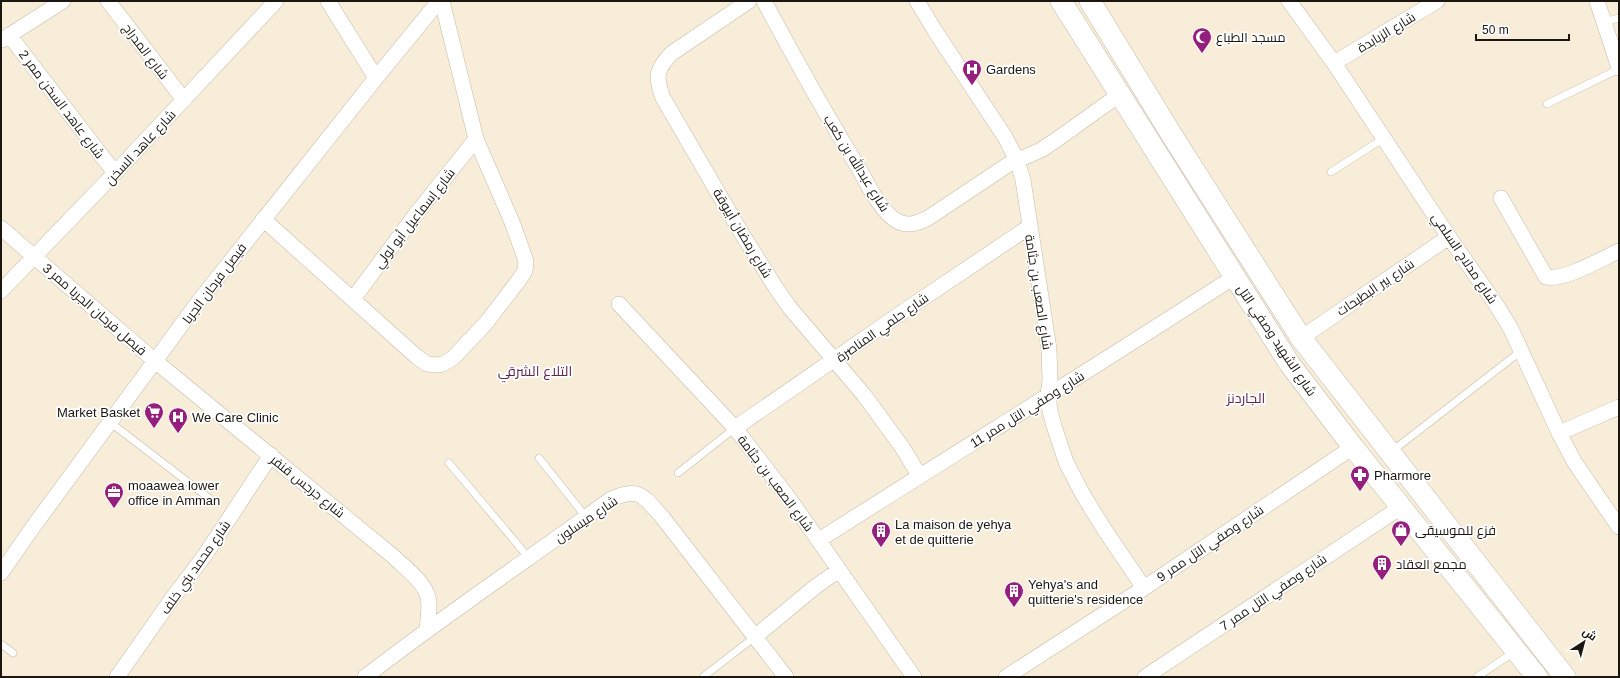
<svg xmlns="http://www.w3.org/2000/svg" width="1620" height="678" viewBox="0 0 1620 678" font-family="Arial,Cairo,sans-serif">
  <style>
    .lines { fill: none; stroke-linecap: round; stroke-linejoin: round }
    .lane-casing { stroke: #c4baa7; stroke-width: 8 }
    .street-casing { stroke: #c4baa7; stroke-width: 16 }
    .secondary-casing { stroke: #c4baa7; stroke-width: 22 }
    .lane { stroke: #fff; stroke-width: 7 }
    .street { stroke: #fff; stroke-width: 15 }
    .secondary { stroke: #fff; stroke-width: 21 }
    .labels { text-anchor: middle; stroke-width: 3.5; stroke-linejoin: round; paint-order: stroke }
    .street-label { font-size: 13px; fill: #1b1710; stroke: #fff }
    .poi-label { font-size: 13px; fill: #1b1710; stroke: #fff; text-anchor: start }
    .neighbourhood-label { font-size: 14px; fill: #5f2752; stroke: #fff }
  </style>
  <rect width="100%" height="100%" fill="#f7edd9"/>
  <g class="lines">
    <defs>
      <path id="lane" d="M1604 22 1619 18
        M1547 104 1619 69
        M1331 172 1384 138
        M111 423 214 502
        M1391 452 1521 351
        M539 458 586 517
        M449 463 529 558
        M678 473 735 428
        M1 644 13 653
        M703 677 756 636
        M1477 677 1514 652"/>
      <path id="street" d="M108 1 184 100
        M328 1 376 78
        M749 1 672 53C656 69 655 77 663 98L742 234 776 288 790 308 864 395 902 447 919 475
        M764 1C794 57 825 113 858 167 867 183 881 212 897 221 908 227 918 223 928 218L1009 164 1041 150 1056 140 1119 95
        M917 1 935 31 1005 137 1017 160 1023 180 1049 349 1050 381 1048 395 1050 411 1054 426 1066 462 1082 493 1104 529 1144 588
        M1289 1 1334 63 1449 237 1497 306 1511 329 1559 433 1575 463 1619 527
        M1597 1 1619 68
        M9 35 115 173
        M2 40 63 1
        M1334 63 1437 1
        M1501 198 1546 277C1564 281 1601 259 1619 251
        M263 219 417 357 427 364 435 365 443 364 453 358 486 323 519 280 525 271 526 261 512 222 476 139 442 1
        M1 228 155 361 394 557C405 568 421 579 427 594 431 604 428 618 427 629
        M1 291 115 173 276 1
        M353 299 416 214 476 139
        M619 304 735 428 791 501 914 677
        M1301 338 1449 237
        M735 428 910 307 1029 227
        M1559 433 1619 407
        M819 540C957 452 1097 366 1234 277
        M1 573 33 527 199 301 376 78 439 1
        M756 636 815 587 839 570
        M117 677 171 600 205 555 271 455
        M365 677C445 615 529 559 611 499 640 486 644 497 663 518L786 677
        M1006 677 1144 588 1353 447
        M1145 677 1401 507"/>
      <path id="secondary" d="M1061 1 1289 363 1353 447 1537 677
        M1090 1 1173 137 1301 338 1565 677"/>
    </defs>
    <use href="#lane" class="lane-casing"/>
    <use href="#street" class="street-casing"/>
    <use href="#secondary" class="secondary-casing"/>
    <use href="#lane" class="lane"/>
    <use href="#street" class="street"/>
    <use href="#secondary" class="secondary"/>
  </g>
  <defs>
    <symbol id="mosque-pin" viewBox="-11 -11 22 30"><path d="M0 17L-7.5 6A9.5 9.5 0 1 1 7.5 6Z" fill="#941f7d" stroke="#fff"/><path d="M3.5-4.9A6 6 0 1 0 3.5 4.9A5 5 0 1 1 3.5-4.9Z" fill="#fff"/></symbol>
    <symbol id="hospital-pin" viewBox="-11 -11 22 30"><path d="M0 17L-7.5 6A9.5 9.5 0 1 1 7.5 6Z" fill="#941f7d" stroke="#fff"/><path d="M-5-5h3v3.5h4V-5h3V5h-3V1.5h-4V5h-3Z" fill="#fff"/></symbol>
    <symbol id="supermarket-pin" viewBox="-11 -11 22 30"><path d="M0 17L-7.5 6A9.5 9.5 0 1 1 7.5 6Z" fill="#941f7d" stroke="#fff"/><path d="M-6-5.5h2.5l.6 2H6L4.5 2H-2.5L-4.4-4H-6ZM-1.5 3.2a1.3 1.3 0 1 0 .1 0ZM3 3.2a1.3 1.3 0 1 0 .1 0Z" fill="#fff"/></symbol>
    <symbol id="pharmacy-pin" viewBox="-11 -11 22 30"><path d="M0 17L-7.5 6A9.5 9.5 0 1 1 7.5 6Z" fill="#941f7d" stroke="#fff"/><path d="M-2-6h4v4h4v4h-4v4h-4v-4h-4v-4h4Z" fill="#fff"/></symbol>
    <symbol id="office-pin" viewBox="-11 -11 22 30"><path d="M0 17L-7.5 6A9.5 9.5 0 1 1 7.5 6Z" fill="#941f7d" stroke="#fff"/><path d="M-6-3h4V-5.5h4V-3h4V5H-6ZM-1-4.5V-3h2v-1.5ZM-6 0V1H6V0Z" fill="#fff"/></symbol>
    <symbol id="shop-pin" viewBox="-11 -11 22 30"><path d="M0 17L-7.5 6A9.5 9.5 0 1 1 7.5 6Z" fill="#941f7d" stroke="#fff"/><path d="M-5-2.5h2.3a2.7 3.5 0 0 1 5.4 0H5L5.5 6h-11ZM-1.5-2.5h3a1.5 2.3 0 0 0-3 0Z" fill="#fff"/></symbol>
    <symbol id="building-pin" viewBox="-11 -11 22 30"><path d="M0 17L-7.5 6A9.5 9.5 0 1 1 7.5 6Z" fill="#941f7d" stroke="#fff"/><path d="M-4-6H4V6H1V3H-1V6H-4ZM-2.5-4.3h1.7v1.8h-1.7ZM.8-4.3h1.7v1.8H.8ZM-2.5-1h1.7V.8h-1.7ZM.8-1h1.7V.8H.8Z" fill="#fff"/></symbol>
  </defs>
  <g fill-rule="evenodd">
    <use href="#mosque-pin" x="1191" y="26" width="22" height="30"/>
    <use href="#hospital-pin" x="961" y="58" width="22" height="30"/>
    <use href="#supermarket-pin" x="143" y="401" width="22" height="30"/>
    <use href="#hospital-pin" x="167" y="406" width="22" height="30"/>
    <use href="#pharmacy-pin" x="1349" y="464" width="22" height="30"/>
    <use href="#office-pin" x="103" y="481" width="22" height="30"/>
    <use href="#shop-pin" x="1390" y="519" width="22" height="30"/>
    <use href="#building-pin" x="870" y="520" width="22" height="30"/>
    <use href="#building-pin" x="1371" y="553" width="22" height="30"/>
    <use href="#building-pin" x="1003" y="580" width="22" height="30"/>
  </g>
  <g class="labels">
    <g class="street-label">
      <text transform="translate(1386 32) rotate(-31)" y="5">شارع الزبابدة</text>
      <text transform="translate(146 51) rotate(53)" y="5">شارع المدراج</text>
      <text transform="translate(62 104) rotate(53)" y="5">شارع عاهد السخن ممر 2</text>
      <text transform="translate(140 147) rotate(-47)" y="5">شارع عاهد السخن</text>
      <text transform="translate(857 163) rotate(58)" y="5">شارع عبدالله بن كعب</text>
      <text transform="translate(414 218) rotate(-52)" y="5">شارع إسماعيل أبو لولي</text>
      <text transform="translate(743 233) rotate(59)" y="5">شارع رمضان أبيوقة</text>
      <text transform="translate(1465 258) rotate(56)" y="5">شارع مدلاج السلمي</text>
      <text transform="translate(214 283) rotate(-53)" y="5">فيصل فرحان الجربا</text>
      <text transform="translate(1375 287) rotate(-34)" y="5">شارع بير البطيحات</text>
      <text transform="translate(1039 292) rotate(81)" y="5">شارع الصعب بن جثامة</text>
      <text transform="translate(95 309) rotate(41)" y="5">فيصل فرحان الجربا ممر 3</text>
      <text transform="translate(882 327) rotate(-35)" y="5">شارع حلمي المناصرة</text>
      <text transform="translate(1277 340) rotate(56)" y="5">شارع الشهيد وصفي التل</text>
      <text transform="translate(1027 409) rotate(-32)" y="5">شارع وصفي التل ممر 11</text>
      <text transform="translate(776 483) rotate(53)" y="5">شارع الصعب بن جثامة</text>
      <text transform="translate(308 486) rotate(39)" y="5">شارع جرجس قنفر</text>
      <text transform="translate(586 519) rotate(-34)" y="5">شارع ميسلون</text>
      <text transform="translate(1210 543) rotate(-34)" y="5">شارع وصفي التل ممر 9</text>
      <text transform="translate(195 567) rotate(-55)" y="5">شارع محمد بني خلف</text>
      <text transform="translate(1273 592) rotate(-34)" y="5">شارع وصفي التل ممر 7</text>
    </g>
    <g class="poi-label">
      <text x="1216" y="42">مسجد الطباع</text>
      <text x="986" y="74">Gardens</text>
      <text x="140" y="417" text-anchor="end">Market Basket</text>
      <text x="192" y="422">We Care Clinic</text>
      <text x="1374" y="480">Pharmore</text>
      <text x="128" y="490">moaawea lower<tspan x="128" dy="15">office in Amman</tspan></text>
      <text x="895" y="529">La maison de yehya<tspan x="895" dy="15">et de quitterie</tspan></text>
      <text x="1415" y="535">فزع للموسيقى</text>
      <text x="1396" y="569">مجمع العقاد</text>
      <text x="1028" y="589">Yehya's and<tspan x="1028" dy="15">quitterie's residence</tspan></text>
    </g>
    <g class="neighbourhood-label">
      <text x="535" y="376">التلاع الشرقي</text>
      <text x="1246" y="403">الجاردنز</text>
    </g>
  </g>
  <rect width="1620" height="678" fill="none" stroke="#1b1710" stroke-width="4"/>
  <g transform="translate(1584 642) rotate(36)" stroke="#ffffff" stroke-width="3" paint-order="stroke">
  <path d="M0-3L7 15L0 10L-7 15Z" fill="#1b1710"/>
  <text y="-6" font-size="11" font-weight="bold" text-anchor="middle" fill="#1b1710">ش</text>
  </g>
  <path d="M1476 34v6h93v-6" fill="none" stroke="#1b1710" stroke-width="2"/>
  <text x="1482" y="34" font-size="12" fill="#1b1710" stroke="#ffffff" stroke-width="3" paint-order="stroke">50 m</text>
</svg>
